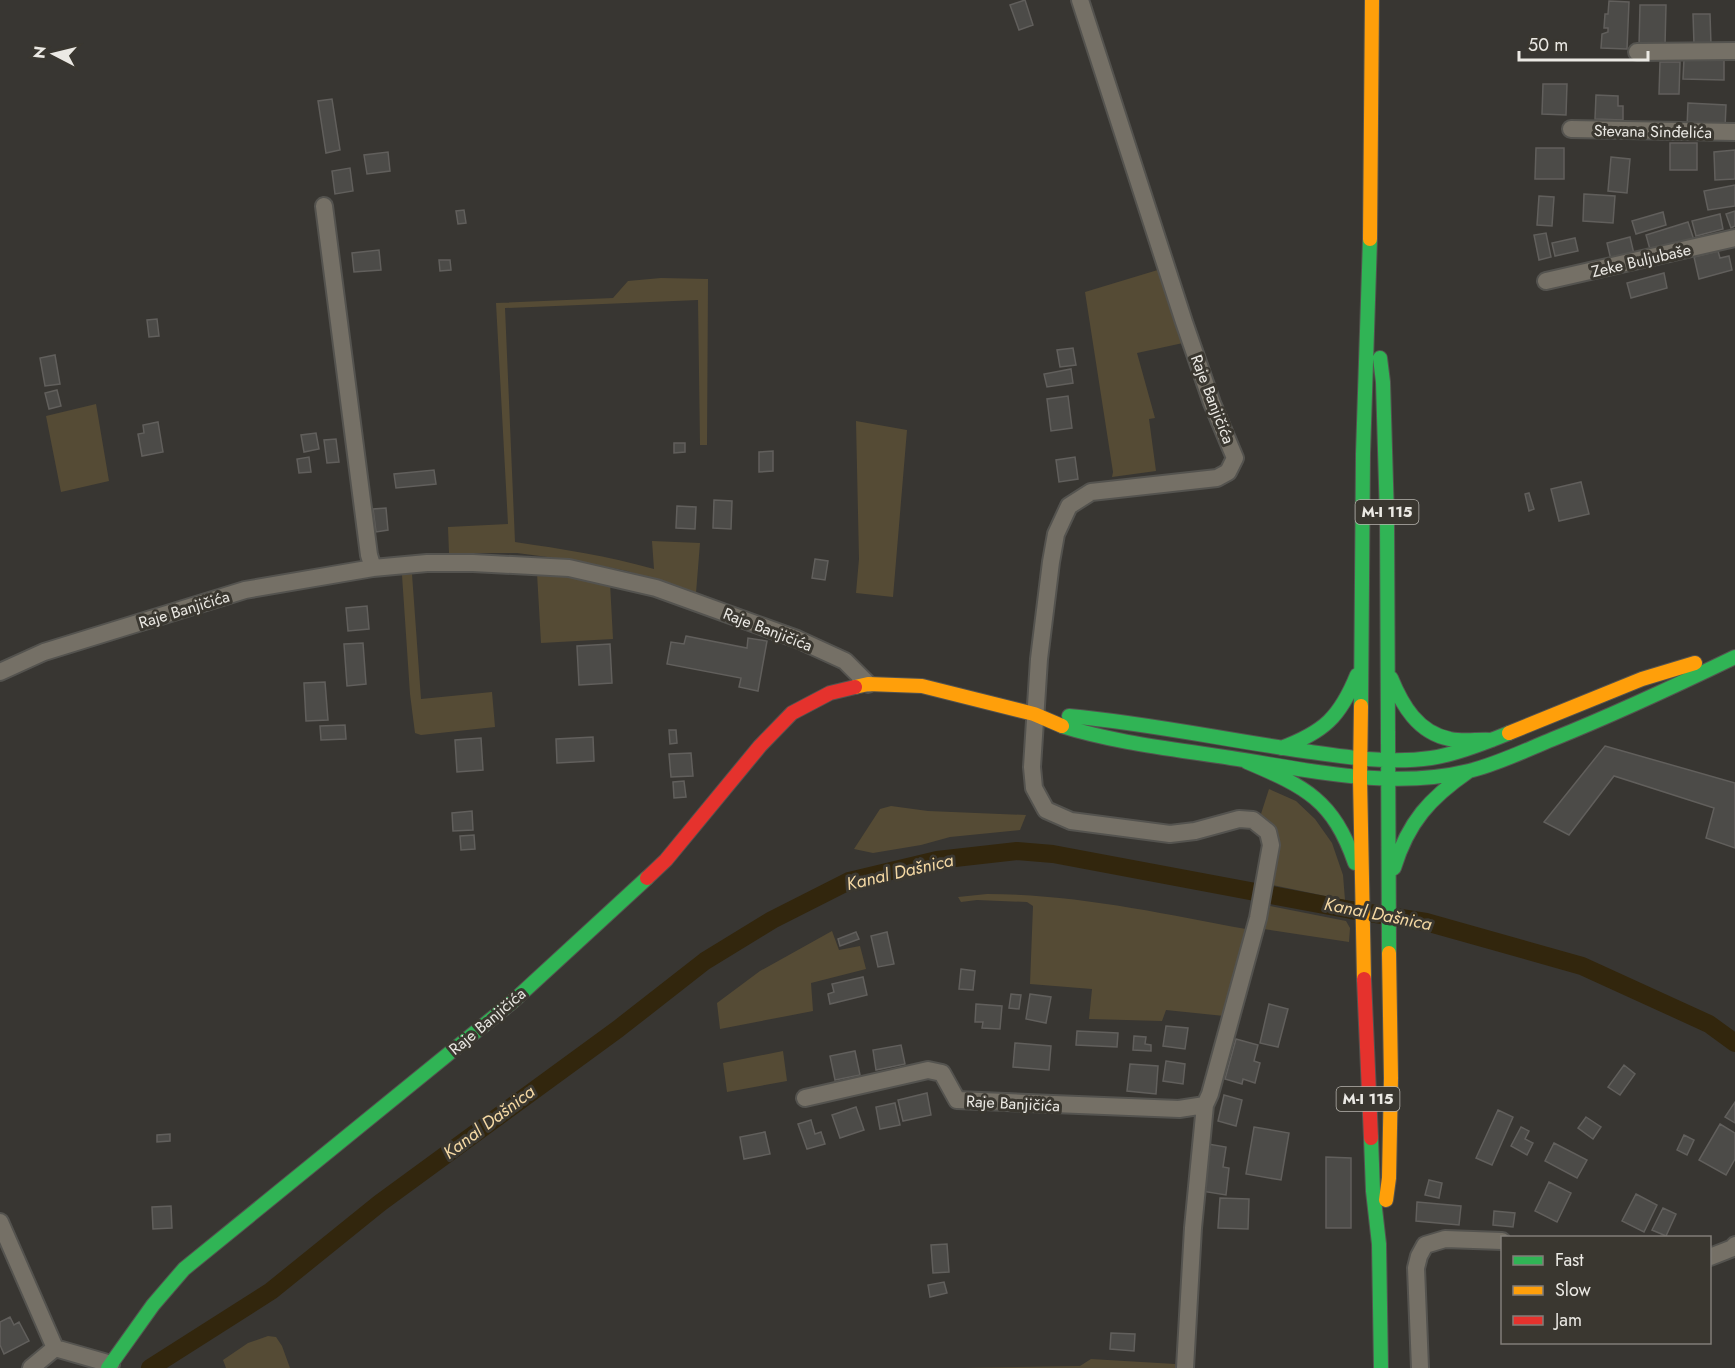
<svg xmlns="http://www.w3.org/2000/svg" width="1735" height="1368" viewBox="0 0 1735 1368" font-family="Jost,sans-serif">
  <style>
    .green { fill: #554b35 }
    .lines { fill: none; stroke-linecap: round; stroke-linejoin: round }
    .canal { stroke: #32260d; stroke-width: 18 }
    .building { fill: #4c4b48; stroke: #615f5c; stroke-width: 1.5 }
    .street-casing { stroke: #54534f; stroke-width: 20 }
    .fast-casing { stroke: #54534f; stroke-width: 16 }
    .slow-casing { stroke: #54534f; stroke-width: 16 }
    .jam-casing { stroke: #54534f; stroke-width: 16 }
    .street { stroke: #757066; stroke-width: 16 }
    .fast { stroke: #30b455; stroke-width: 14 }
    .slow { stroke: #ff9f0a; stroke-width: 14 }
    .jam { stroke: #e5322d; stroke-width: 14 }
    .labels { text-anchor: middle; stroke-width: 6; stroke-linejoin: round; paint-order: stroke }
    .shield { fill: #3a3730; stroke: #b6b4ae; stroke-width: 1.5 }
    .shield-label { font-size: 15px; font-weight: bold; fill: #ebe9e4 }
    .street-label { font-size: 16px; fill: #ebe9e4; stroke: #3a3730 }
    .water-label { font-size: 18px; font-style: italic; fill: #f4d8a3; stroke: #3a3730 }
  </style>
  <rect width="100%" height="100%" fill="#383632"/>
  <path class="green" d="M1161 269 1183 343 1137 353 1155 418 1149 419 1156 471 1112 477 1113 472 1085 292Z
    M661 278 708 279 707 445H700L698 300 505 308 515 542C562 549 608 556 654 569L652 541 700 543 696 593 627 571 578 561 517 553H449L448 527 508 524 496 303 613 298 628 281Z
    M96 404 109 481 61 492 46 416Z
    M856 421 907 430 893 597 856 593 859 559Z
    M537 573 610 583 613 639 541 643Z
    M412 574 421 699 492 692 495 727 421 735 415 733 410 694 402 575Z
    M1269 789 1296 801 1315 819 1332 843 1343 875 1345 900 1268 884 1260 817Z
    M891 806 928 811 1026 815 1020 830 950 837 921 845 873 853 854 849 880 809Z
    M987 894C1075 894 1160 913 1246 929L1224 1016 1166 1010 1162 1021 1089 1019 1092 989 1030 984 1033 906 1027 902 977 900 961 902 958 897Z
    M1270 906 1346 921 1350 928 1349 942 1264 929Z
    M832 931 839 950 860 946 866 969 811 983 813 1011 720 1029 717 1003 760 971Z
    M783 1051 787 1081 727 1092 723 1063Z
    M268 1336 276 1337 282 1346 290 1368H226L223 1360 248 1343Z
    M1091 1359 1175 1364V1368H962L1080 1366Z"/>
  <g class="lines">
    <path class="canal" d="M150 1368 271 1291 380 1203 618 1029 705 961 772 920 849 881 937 860 1017 851 1053 854 1351 910 1426 922 1582 966 1709 1024 1735 1043"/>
  </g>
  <path class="building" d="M1025 0 1033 25 1019 30 1010 5Z
    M1609 1 1629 2 1627 49 1601 48 1602 34 1608 32V28H1604L1605 14H1608Z
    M1640 5H1666L1665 46H1639Z
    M1693 14H1710L1711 45H1694Z
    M1684 59 1724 60V80L1683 79Z
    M1660 62H1680L1679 94H1659Z
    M1543 84H1567L1566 115 1542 114Z
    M1596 95 1618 96V106H1623V120L1595 119Z
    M332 99 340 150 326 153 318 101Z
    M1688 103 1726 105 1725 128 1687 127Z
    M1670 143H1697V170H1670Z
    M1536 148H1564V179H1535Z
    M1735 150V179L1715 180 1714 152Z
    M388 152 390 171 367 174 364 155Z
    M1611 157 1630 159 1627 193 1608 191Z
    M350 168 353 191 335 194 332 171Z
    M1735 185V206L1708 210 1704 191Z
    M1584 194 1615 196 1613 223 1583 221Z
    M1539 196 1554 197 1552 226 1537 225Z
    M464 210 466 223 458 224 456 211Z
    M1735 211V226L1731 228 1726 214Z
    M1663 212 1666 225 1636 234 1632 221Z
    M1720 214 1723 229 1696 236 1692 221Z
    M1688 222 1694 240 1651 253 1646 235Z
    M1546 233 1551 257 1539 260 1534 235Z
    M1630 237 1634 254 1611 260 1607 243Z
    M1575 238 1578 251 1555 256 1552 243Z
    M379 250 381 270 354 272 352 253Z
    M1718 251 1720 258 1729 256 1732 270 1699 279 1694 257Z
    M439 260H450L451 270 440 271Z
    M1664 273 1667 288 1631 298 1627 283Z
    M157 319 159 336 149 337 147 320Z
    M1073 348 1076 365 1060 367 1057 350Z
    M55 355 60 384 45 386 40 358Z
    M1071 369 1073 383 1047 387 1044 374Z
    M57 390 61 406 49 409 45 393Z
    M1068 396 1072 428 1051 431 1047 399Z
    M158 422 163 452 142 456 138 434 144 433 143 425Z
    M316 433 319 449 304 452 301 435Z
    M336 439 339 462 327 463 324 440Z
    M674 443H685V452L674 453Z
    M773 451V471L759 472V452Z
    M309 457 311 472 299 473 297 459Z
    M1075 457 1078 479 1059 482 1056 460Z
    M434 470 436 484 396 488 394 474Z
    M1581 482 1589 514 1559 521 1551 489Z
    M1529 493 1534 509 1529 511 1525 494Z
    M714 500 732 501 731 529 713 528Z
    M677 506 696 507 695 529 676 528Z
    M386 508 388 530 376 532 373 509Z
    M815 559 828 561 825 580 812 578Z
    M367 606 369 629 348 631 346 608Z
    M686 636 747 648 748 638 767 641 758 691 739 687 741 678 667 664 671 642 684 644Z
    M363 643 366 684 347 686 344 644Z
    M610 644 612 683 579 685 577 646Z
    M325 682 328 720 306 721 304 683Z
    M345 725 346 739 321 740 320 726Z
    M669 730H676L677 743 670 744Z
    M593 737 594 761 557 763 556 739Z
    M481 738 483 770 457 772 455 740Z
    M1605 746 1735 783V848L1706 838 1714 808 1614 776 1569 835 1544 822Z
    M691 753 693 776 671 777 669 754Z
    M684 781 686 797 674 798 673 782Z
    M472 811 473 830 453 831 452 813Z
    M474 835 475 849 461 850 460 836Z
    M856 932 859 939 840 946 838 939Z
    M887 932 894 964 878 967 871 936Z
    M961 969 975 971 973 990 959 989Z
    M863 977 867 995 830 1004 828 994 834 992 832 984Z
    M1011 994 1021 995 1019 1009 1009 1008Z
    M1030 994 1051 997 1046 1023 1026 1019Z
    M976 1004 1002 1006 1000 1029 982 1028 983 1022H975Z
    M1269 1004 1288 1009 1278 1047 1260 1043Z
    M1166 1026 1188 1028 1185 1049 1163 1046Z
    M1077 1031 1118 1033 1117 1047 1076 1045Z
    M1134 1036 1146 1037 1145 1044 1151 1045V1051L1133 1050Z
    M1236 1039 1258 1045 1254 1061 1260 1063 1255 1083 1243 1079 1242 1084 1225 1079Z
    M1015 1043 1051 1046 1049 1070 1013 1067Z
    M901 1045 905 1064 876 1070 873 1050Z
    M855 1051 860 1075 835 1080 830 1056Z
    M1166 1061 1185 1064 1183 1084 1163 1081Z
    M1130 1064 1158 1066 1156 1094 1127 1091Z
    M1624 1065 1635 1074 1620 1095 1608 1087Z
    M927 1093 931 1115 903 1121 898 1100Z
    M1224 1095 1242 1100 1236 1126 1218 1121Z
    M1735 1102V1123L1725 1117Z
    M895 1103 900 1125 880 1129 876 1107Z
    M856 1107 864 1130 840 1138 832 1115Z
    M1498 1110 1513 1117 1492 1165 1476 1158Z
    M1586 1117 1601 1127 1593 1139 1578 1128Z
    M811 1120 815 1134 821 1132 825 1144 807 1149 798 1124Z
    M1720 1124 1735 1133V1159L1726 1175 1699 1160Z
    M1254 1127 1289 1133 1281 1180 1246 1174Z
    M1521 1127 1529 1131 1525 1139 1533 1143 1527 1155 1511 1146Z
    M765 1132 770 1154 744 1159 740 1137Z
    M170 1134V1141L157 1142V1135Z
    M1684 1135 1694 1140 1687 1155 1677 1150Z
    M1554 1143 1587 1160 1577 1178 1545 1161Z
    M1208 1144 1226 1147 1223 1167 1229 1168 1226 1195 1201 1191Z
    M1326 1157 1351 1158V1228H1326Z
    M1429 1180 1442 1183 1439 1198 1425 1195Z
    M1549 1182 1571 1193 1557 1222 1535 1211Z
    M1636 1194 1657 1205 1644 1232 1622 1221Z
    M1220 1198 1249 1199 1248 1229 1218 1228Z
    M1417 1202 1461 1206 1459 1225 1416 1221Z
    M171 1206 172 1228 153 1229 152 1207Z
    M1663 1208 1676 1214 1666 1236 1652 1230Z
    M1494 1211 1515 1213 1513 1227 1493 1225Z
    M947 1244 949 1272 933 1273 931 1245Z
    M944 1282 947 1293 930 1297 928 1285Z
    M10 1317 14 1325 19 1322 29 1341 4 1354 0 1345V1322Z
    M1111 1333 1135 1334 1134 1351 1110 1349Z"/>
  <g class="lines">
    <defs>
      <path id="street" d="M1637 52 1735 51
        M1571 129 1735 132
        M324 206 369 555 373 568
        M1546 281 1735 238
        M0 672 44 652 245 590 373 568 427 563H473L569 568 656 588 797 639 845 661 868 684
        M805 1098 928 1070 942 1073 957 1100 1179 1109 1205 1105 1210 1094 1258 918 1271 845 1268 832 1253 820 1239 819 1195 831 1170 834 1071 821 1046 810 1034 788 1032 767 1039 659 1051 562 1056 534 1069 506 1091 492 1217 478 1228 472 1235 458 1212 403 1184 322 1080 0
        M0 1222 55 1348 31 1368
        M1710 1257 1733 1248 1735 1245
        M55 1348 111 1364
        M1185 1368 1193 1228 1205 1105
        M1420 1368 1416 1268 1419 1256 1425 1245 1445 1239 1502 1241"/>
      <path id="fast" d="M1380 358 1383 382 1387 517 1389 953
        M1391 678C1402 705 1418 733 1450 739 1464 742 1478 739 1492 740
        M1361 706 1363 454 1370 239
        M1069 716C1148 723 1225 740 1304 751 1346 757 1389 764 1431 758 1454 755 1487 742 1509 733
        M1062 726C1116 743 1174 749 1231 758 1309 770 1390 790 1469 771 1498 764 1526 750 1553 739 1615 714 1675 686 1735 657
        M1281 748C1324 732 1340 717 1357 675
        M1247 762C1306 787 1333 800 1355 863
        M1394 868C1408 822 1430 798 1469 771
        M1371 1138 1373 1191 1379 1244 1381 1368
        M108 1368 153 1305 184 1269 511 1003 647 878"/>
      <path id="slow" d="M1370 239 1372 0
        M855 687 868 684 922 686 1034 714 1062 726
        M1361 706 1360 778 1364 979
        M1509 733 1642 679 1695 663
        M1386 1200 1389 1178 1391 1078 1389 953"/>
      <path id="jam" d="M647 878 666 860 760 746 792 713 830 693 855 687
        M1364 979 1371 1138"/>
    </defs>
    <use href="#street" class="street-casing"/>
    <use href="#fast" class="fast-casing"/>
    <use href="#slow" class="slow-casing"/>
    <use href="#jam" class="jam-casing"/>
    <use href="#street" class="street"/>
    <use href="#fast" class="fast"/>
    <use href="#slow" class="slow"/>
    <use href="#jam" class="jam"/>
  </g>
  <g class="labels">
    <g class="shield">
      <rect x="1355.5" y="500" width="63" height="24" rx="4.5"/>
      <rect x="1336.5" y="1087" width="63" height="24" rx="4.5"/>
    </g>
    <g class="shield-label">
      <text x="1387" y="517">M-I 115</text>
      <text x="1368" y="1104">M-I 115</text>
    </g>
    <g class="street-label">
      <text transform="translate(1653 131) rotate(1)" y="6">Stevana Sinđelića</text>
      <text transform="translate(1641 260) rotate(-13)" y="6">Zeke Buljubaše</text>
      <text transform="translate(1213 399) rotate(69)" y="6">Raje Banjičića</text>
      <text transform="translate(184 609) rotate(-17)" y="6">Raje Banjičića</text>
      <text transform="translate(768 629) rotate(21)" y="6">Raje Banjičića</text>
      <text transform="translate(487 1021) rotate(-40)" y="6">Raje Banjičića</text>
      <text transform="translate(1013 1103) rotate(3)" y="6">Raje Banjičića</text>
    </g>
    <g class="water-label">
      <text transform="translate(900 872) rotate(-13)" y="6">Kanal Dašnica</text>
      <text transform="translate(1378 914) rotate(11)" y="6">Kanal Dašnica</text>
      <text transform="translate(489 1122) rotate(-37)" y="6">Kanal Dašnica</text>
    </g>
  </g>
  <rect x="1501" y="1236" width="210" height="108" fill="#3a3730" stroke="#817e78" stroke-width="1.5"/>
  <rect x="1513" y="1256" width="30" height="9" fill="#30b455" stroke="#817e78" stroke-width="1.5"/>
  <text x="1555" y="1266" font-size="18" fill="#ebe9e4">Fast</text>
  <rect x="1513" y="1286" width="30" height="9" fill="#ff9f0a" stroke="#817e78" stroke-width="1.5"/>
  <text x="1555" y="1296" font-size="18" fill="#ebe9e4">Slow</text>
  <rect x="1513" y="1316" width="30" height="9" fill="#e5322d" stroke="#817e78" stroke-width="1.5"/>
  <text x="1555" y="1326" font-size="18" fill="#ebe9e4">Jam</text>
  <g transform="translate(54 54) rotate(277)" stroke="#3a3730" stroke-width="4.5" paint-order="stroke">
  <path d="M0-4.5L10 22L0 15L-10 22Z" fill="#ebe9e4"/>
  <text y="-9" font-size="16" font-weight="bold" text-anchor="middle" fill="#ebe9e4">N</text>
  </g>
  <path d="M1519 51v9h129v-9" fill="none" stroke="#ebe9e4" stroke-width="3"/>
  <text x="1528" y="51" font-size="18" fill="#ebe9e4" stroke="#3a3730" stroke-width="4.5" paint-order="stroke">50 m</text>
</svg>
